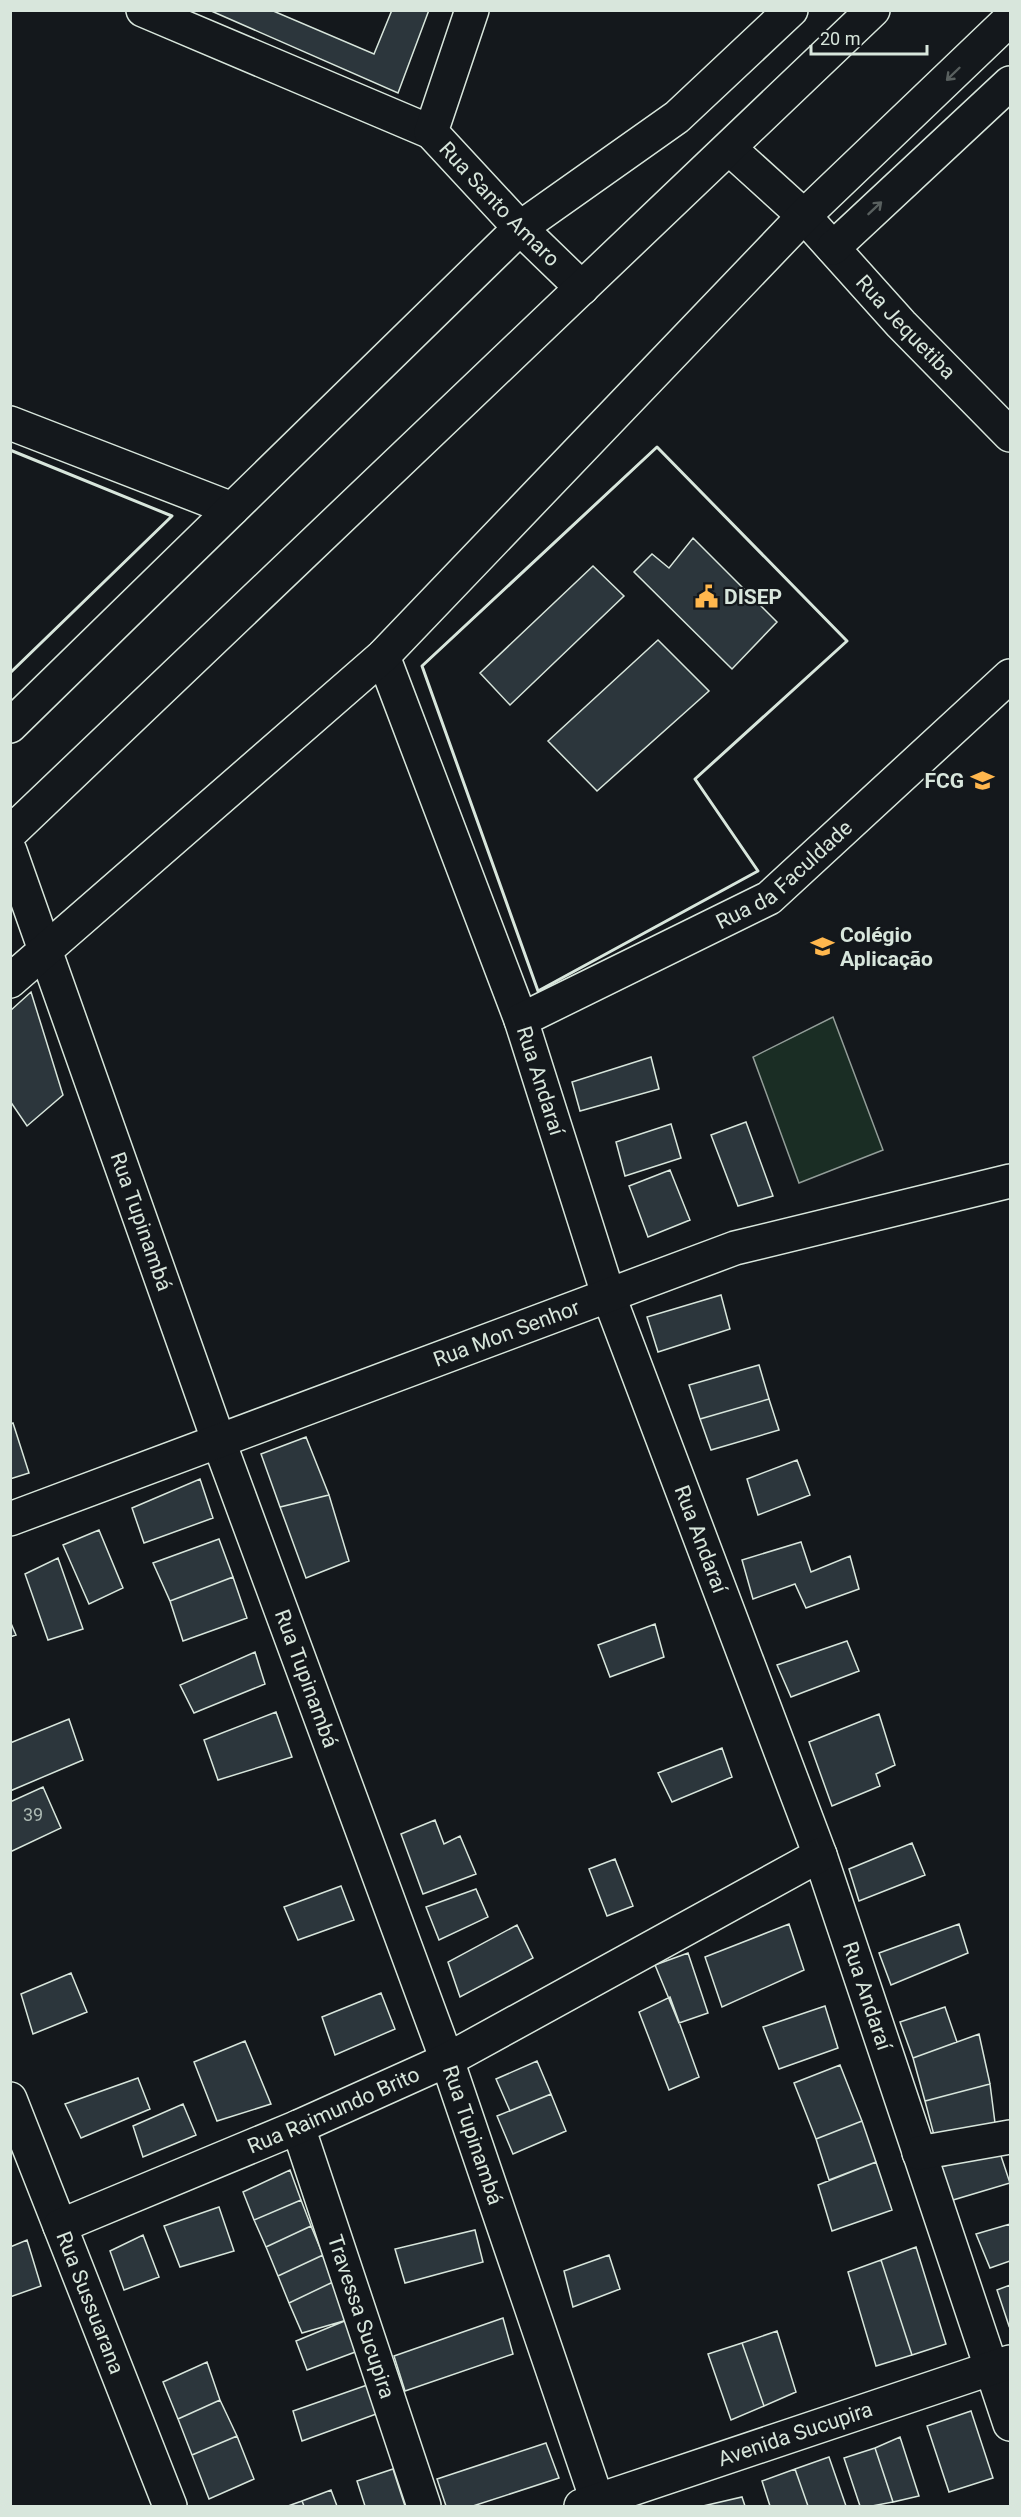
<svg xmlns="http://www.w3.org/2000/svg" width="1021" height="2517" viewBox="0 0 1021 2517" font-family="Roboto,sans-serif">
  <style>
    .green { fill: #1a2d24; stroke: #939e99; stroke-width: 1.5 }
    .building { fill: #2c363c; stroke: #d8e6dc; stroke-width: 1.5 }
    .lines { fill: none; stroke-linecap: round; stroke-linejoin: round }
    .street-casing { stroke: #d8e6dc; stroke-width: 36 }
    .highway-casing { stroke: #d8e6dc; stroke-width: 36 }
    .street { stroke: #14181c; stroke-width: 33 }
    .highway { stroke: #14181c; stroke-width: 33 }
    .wall { stroke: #d8e6dc; stroke-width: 3 }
    .oneway { stroke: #59605f }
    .labels { text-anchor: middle; stroke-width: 4.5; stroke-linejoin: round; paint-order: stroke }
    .number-label { font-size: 18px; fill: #adbab4 }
    .street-label { font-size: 21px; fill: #d8e6dc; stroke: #14181c }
    .poi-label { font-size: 21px; font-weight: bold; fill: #d8e6dc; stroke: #14181c; text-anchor: start }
  </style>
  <rect width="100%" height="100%" fill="#14181c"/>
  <path class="green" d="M833 1017 883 1150 799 1183 753 1057Z"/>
  <path class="building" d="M209 10H271L374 54 392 10H429L398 93Z
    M693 538 777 622 732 669 634 572 652 554 669 568Z
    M593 566 624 596 510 705 480 673Z
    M658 640 709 691 597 791 548 741Z
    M31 992 63 1095 27 1126 10 1101V1011Z
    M651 1057 659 1089 580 1111 572 1082Z
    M746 1122 773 1196 738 1206 711 1135Z
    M671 1124 681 1158 625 1176 616 1142Z
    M670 1170 690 1220 648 1237 629 1186Z
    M721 1295 730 1329 658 1352 647 1317Z
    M759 1365 769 1399 700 1419 689 1385Z
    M769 1399 779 1430 711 1450 700 1419Z
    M13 1423 29 1473 10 1479V1424Z
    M306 1437 329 1495 280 1507 261 1454Z
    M797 1460 810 1495 758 1515 747 1479Z
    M200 1479 213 1518 144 1543 132 1508Z
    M329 1495 349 1561 306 1578 280 1507Z
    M99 1530 123 1588 89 1604 63 1545Z
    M219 1539 233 1577 170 1601 153 1563Z
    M801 1542 811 1572 850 1556 859 1589 806 1608 795 1584 753 1599 742 1560Z
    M58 1558 83 1629 48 1640 25 1574Z
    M233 1577 247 1618 183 1641 170 1601Z
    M10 1621 16 1635 10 1637Z
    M655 1624 664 1657 610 1677 598 1645Z
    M847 1641 859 1671 791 1697 777 1665Z
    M255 1652 265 1684 194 1713 180 1685Z
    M276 1712 292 1757 218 1780 204 1740Z
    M879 1714 895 1765 876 1774 880 1786 832 1806 809 1742Z
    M69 1719 83 1760 10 1791V1743Z
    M722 1748 732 1777 672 1802 658 1773Z
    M43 1787 61 1828 10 1852V1802Z
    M435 1820 444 1844 460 1836 476 1874 423 1894 401 1834Z
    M912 1843 925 1875 859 1901 849 1869Z
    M615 1859 633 1906 607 1916 589 1869Z
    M341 1886 354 1920 298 1940 284 1907Z
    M476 1889 488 1917 439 1940 426 1907Z
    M789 1924 804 1970 722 2007 705 1957Z
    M959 1924 968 1953 891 1985 879 1953Z
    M517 1925 533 1958 460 1997 448 1962Z
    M688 1953 708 2013 679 2023 655 1965Z
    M71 1973 87 2012 33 2034 21 1994Z
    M381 1993 395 2029 335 2055 322 2017Z
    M670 1997 699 2077 669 2090 639 2012Z
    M825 2006 838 2048 779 2069 763 2027Z
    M945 2007 957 2042 913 2058 900 2022Z
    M979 2034 990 2084 925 2101 913 2058Z
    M245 2041 271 2104 217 2121 194 2062Z
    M537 2061 551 2094 510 2111 496 2079Z
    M840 2065 862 2121 816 2139 794 2083Z
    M138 2078 150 2109 81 2138 65 2104Z
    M990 2084 995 2123 935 2139 925 2101Z
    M551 2094 566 2131 513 2154 497 2116Z
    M183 2104 196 2135 143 2157 133 2126Z
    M862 2121 876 2162 829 2180 816 2139Z
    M999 2150 1010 2183 953 2200 941 2167Z
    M876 2162 892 2210 832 2231 818 2185Z
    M290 2170 301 2200 254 2220 243 2192Z
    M301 2200 311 2226 266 2247 254 2220Z
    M219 2207 234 2251 180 2267 164 2226Z
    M1010 2224V2261L990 2268 976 2234Z
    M311 2226 323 2255 278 2276 266 2247Z
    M475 2230 483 2262 405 2283 395 2249Z
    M143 2235 159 2277 124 2290 110 2251Z
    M27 2240 41 2286 10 2297V2247Z
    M916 2247 946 2344 912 2355 881 2260Z
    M323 2255 333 2282 289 2303 278 2276Z
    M609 2255 620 2289 573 2307 564 2271Z
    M881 2260 912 2355 876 2366 848 2272Z
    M333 2282 347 2320 302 2333 289 2303Z
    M1010 2285V2325L1009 2326 997 2290Z
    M503 2318 513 2354 405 2391 394 2356Z
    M347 2320 358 2351 307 2370 296 2341Z
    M777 2331 796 2392 764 2406 742 2343Z
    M742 2343 764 2406 731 2420 708 2354Z
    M207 2362 220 2400 178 2419 163 2382Z
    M370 2384 379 2413 302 2441 293 2411Z
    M220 2400 237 2436 192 2455 178 2419Z
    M971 2411 993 2478 949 2492 927 2426Z
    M237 2436 254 2479 209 2499 192 2455Z
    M900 2437 919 2496 893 2502 875 2448Z
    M546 2443 559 2478 473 2506H446L437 2479Z
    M875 2448 893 2502 872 2506H860L844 2458Z
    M829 2457 846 2506H808L795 2469Z
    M393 2469 405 2506H365L357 2481Z
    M795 2469 808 2506H770L762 2481Z
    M331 2490 337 2506H304L302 2501Z
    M742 2497 745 2506H703Z
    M302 2501 304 2506H288Z"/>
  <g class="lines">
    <defs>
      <g id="street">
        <path d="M143 10 431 132"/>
        <path id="s1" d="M472 10 431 132 520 228 582 288"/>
        <path id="s2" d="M729 148 804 216 901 324 1010 435"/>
        <path d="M833 248 1010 83"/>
        <path d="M10 423 232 509"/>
        <path id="s3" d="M383 656 521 1020 608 1294 820 1855 1010 2424"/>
        <path d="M10 726 520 228 677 117 791 10"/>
        <path id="s4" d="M10 851 219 1442 447 2060 599 2506"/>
        <path d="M10 981 383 656 804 216 1010 19"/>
        <path id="s5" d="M521 1020 769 898 1010 676"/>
        <path id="s6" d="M10 1519 735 1248 1010 1181"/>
        <path id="s7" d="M10 2099 170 2506"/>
        <path id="s8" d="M298 2127 424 2506"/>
        <path d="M919 2153 1010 2137"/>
        <path id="s9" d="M60 2226 298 2127 447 2060 820 1855"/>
        <path id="s10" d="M581 2506 1010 2362"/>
      </g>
      <path id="highway" d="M10 833 873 10"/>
    </defs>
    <use href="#street" class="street-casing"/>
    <use href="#highway" class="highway-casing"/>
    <use href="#street" class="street"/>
    <use href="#highway" class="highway"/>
    <path class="wall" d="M657 447 847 641 695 779 758 871 538 991 422 666Z
      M10 450 172 516 10 673"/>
  </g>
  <defs><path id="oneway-shaft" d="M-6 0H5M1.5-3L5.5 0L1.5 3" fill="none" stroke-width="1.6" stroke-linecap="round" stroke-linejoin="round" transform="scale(1.5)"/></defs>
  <g class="oneway">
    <use href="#oneway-shaft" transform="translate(953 74) rotate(136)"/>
    <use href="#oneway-shaft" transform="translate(875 208) rotate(-43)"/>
  </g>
  <defs>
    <symbol id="civic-bare" viewBox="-9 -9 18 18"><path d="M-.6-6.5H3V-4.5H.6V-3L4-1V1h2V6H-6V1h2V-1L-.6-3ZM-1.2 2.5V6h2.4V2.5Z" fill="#ffb74d" stroke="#14181c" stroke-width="2.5" paint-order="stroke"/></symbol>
    <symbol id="university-bare" viewBox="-9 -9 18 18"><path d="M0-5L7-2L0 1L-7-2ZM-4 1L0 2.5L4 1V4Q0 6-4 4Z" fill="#ffb74d" stroke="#14181c" stroke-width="2.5" paint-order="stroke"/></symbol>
    <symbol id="school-bare" viewBox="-9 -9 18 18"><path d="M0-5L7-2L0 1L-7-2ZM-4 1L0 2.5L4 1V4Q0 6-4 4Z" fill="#ffb74d" stroke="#14181c" stroke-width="2.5" paint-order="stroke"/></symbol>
  </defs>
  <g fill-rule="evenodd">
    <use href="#civic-bare" x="690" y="580" width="33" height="33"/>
    <use href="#university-bare" x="966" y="764" width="33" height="33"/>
    <use href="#school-bare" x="806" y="930" width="33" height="33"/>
  </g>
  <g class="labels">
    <g class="number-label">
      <text x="33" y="1821">39</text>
    </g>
    <g class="street-label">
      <text dy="7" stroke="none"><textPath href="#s1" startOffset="228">Rua Santo Amaro</textPath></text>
      <text dy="7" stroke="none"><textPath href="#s2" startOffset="252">Rua Jequetiba</textPath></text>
      <text dy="7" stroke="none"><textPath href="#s5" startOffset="302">Rua da Faculdade</textPath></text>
      <text dy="7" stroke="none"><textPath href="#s3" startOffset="453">Rua Andaraí</textPath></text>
      <text dy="7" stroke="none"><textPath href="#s4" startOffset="393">Rua Tupinambá</textPath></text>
      <text dy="7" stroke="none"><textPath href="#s6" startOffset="530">Rua Mon Senhor</textPath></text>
      <text dy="7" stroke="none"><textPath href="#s3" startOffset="939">Rua Andaraí</textPath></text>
      <text dy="7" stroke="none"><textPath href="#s4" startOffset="879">Rua Tupinambá</textPath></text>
      <text dy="7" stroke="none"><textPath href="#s3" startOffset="1425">Rua Andaraí</textPath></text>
      <text dy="7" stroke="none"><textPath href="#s9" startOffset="297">Rua Raimundo Brito</textPath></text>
      <text dy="7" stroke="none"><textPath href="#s4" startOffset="1365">Rua Tupinambá</textPath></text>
      <text dy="7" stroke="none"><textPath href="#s7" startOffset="219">Rua Sussuarana</textPath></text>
      <text dy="7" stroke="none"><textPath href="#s8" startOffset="200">Travessa Sucupira</textPath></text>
      <text dy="7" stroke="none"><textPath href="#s10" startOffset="226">Avenida Sucupira</textPath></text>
    </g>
    <g class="poi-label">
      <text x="724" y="604">DISEP</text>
      <text x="964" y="788" text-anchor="end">FCG</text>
      <text x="840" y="942">Colégio<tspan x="840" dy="24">Aplicação</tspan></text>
    </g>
  </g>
  <rect width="1021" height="2517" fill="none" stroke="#d8e6dc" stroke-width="24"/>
  <path d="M811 45v9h116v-9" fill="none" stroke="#d8e6dc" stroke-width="3"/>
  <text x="820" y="45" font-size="18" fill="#d8e6dc" stroke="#14181c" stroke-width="4.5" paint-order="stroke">20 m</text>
</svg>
